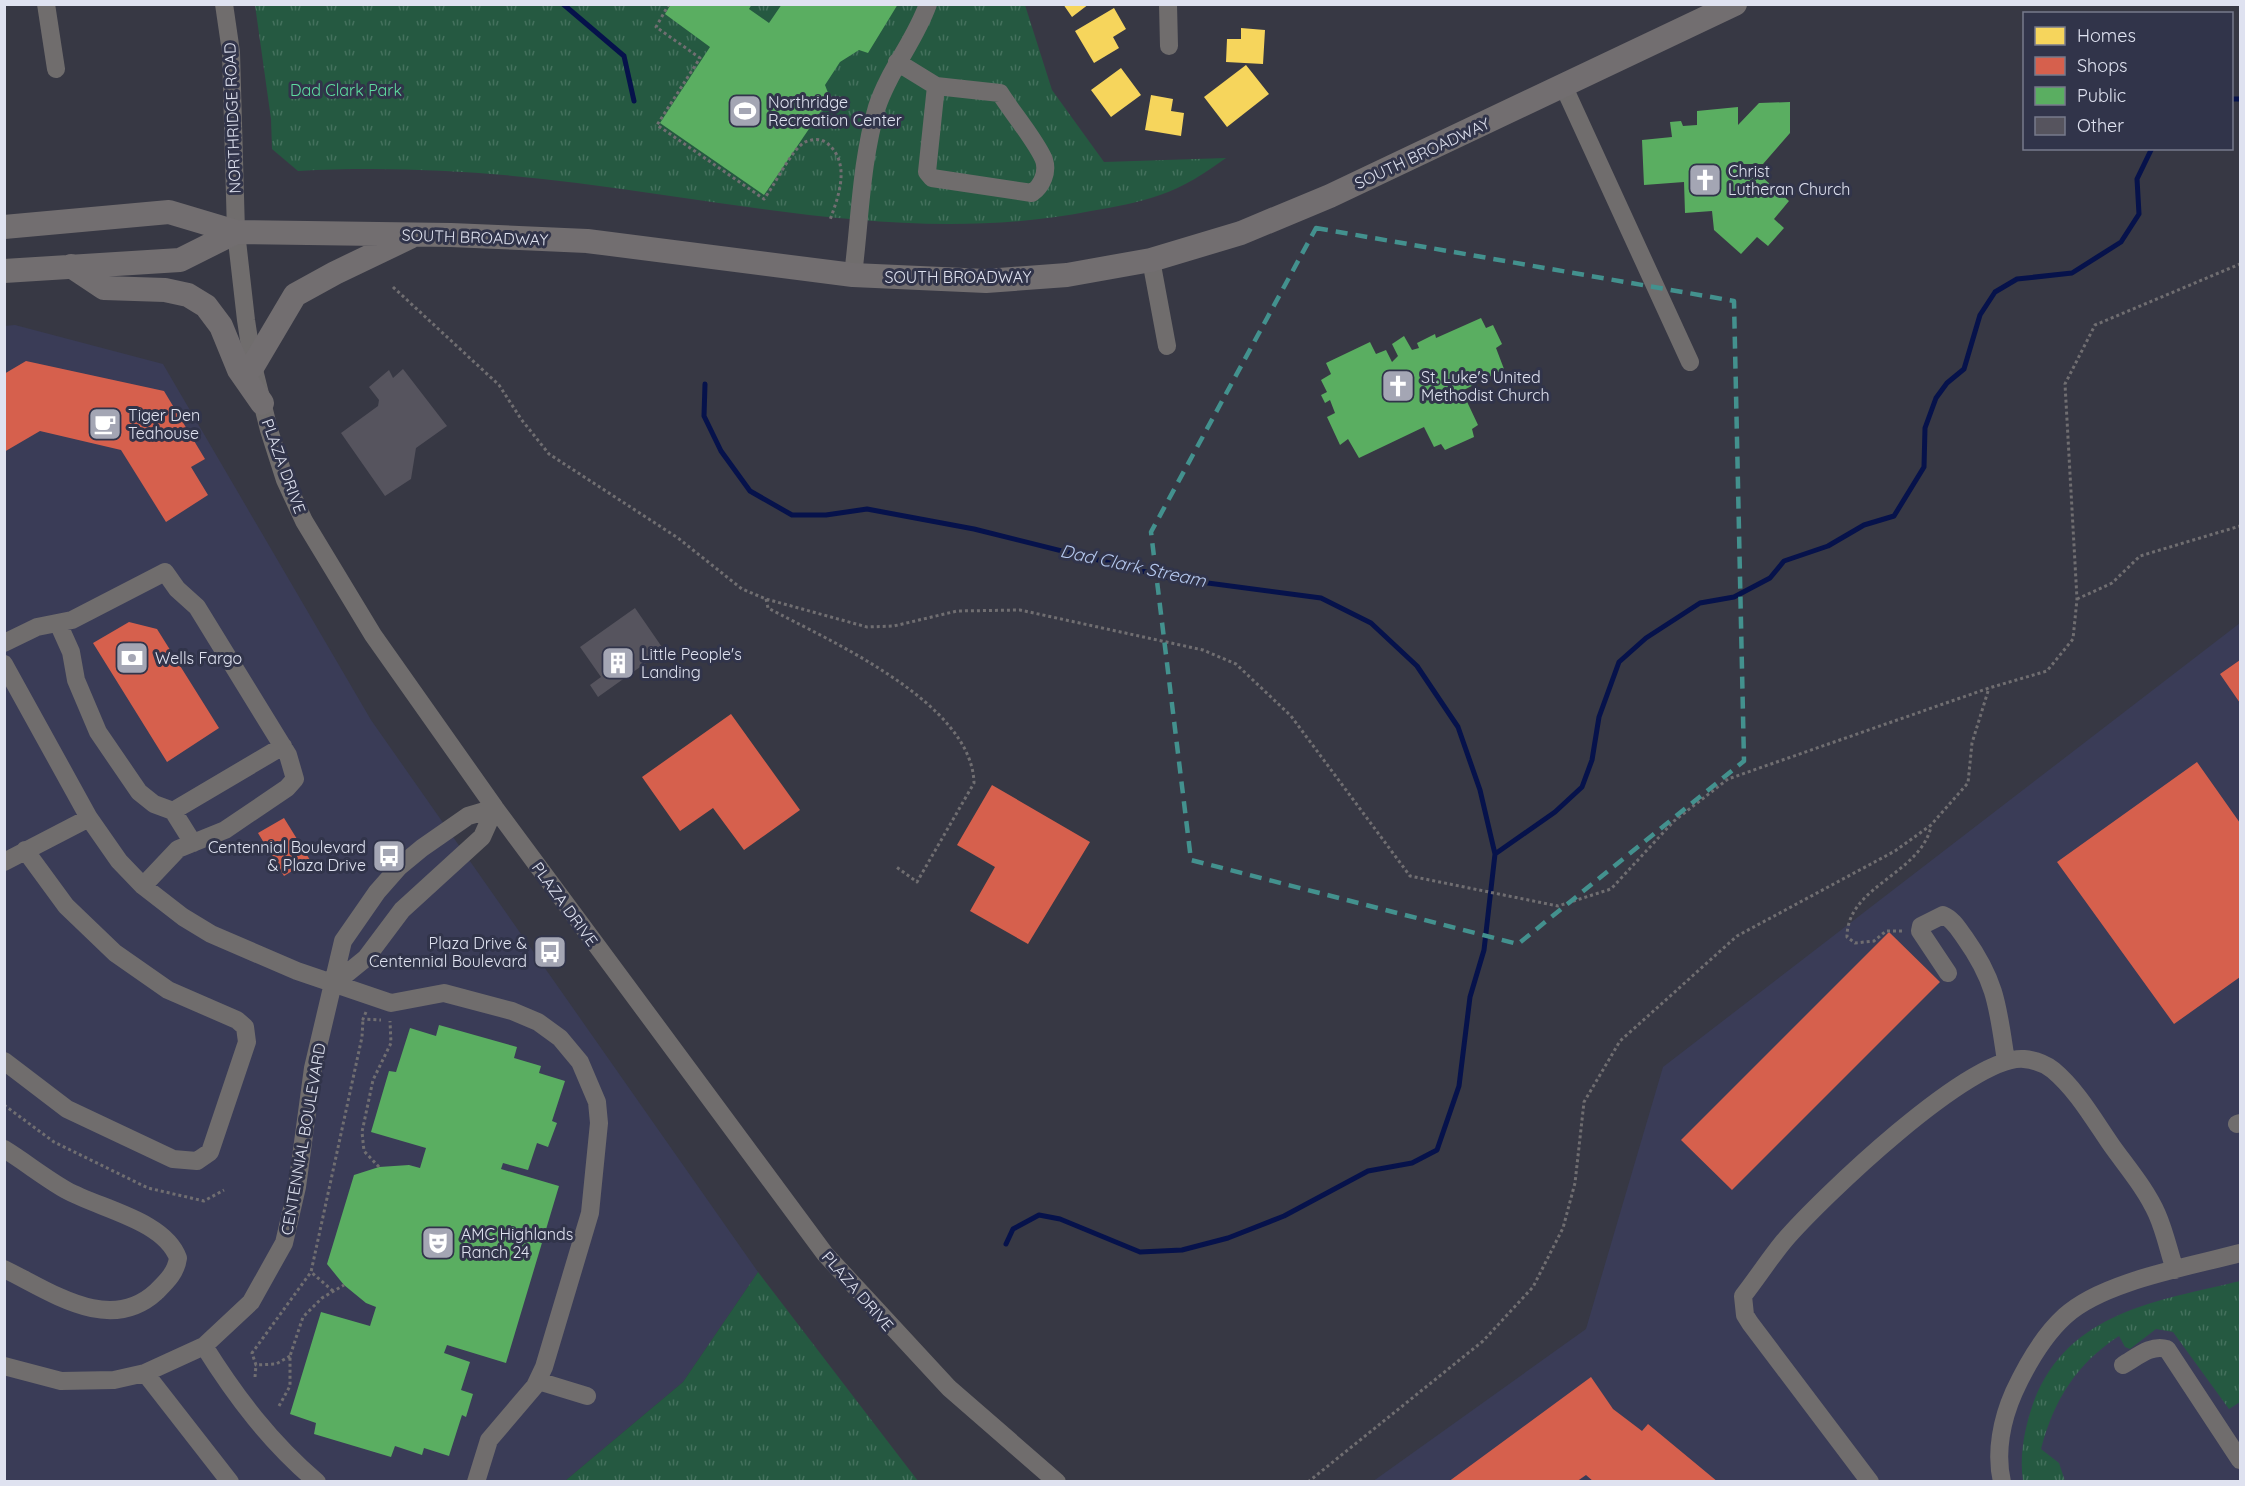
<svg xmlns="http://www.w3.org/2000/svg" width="2245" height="1486" viewBox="0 0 2245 1486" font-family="Quicksand,sans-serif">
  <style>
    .built { fill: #3a3c57 }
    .grass { fill: url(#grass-tufts) }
    .homes { fill: #f6d55c }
    .shops { fill: #d6604d }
    .public { fill: #5aae61 }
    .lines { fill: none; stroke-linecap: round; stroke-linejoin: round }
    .stream { stroke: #06124b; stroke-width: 5 }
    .building { fill: #56545e }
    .path { stroke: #706e71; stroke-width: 3; stroke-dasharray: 3 3; stroke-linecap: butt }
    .minor { stroke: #706d6d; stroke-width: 18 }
    .major { stroke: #726e70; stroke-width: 24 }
    .marked { fill: none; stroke: #43918e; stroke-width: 4.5; stroke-dasharray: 12 8; stroke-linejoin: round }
    .labels { text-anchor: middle; stroke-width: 6; stroke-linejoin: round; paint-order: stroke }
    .park-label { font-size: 16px; fill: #5edda0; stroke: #31344a }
    .poi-label { font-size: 16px; fill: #dfe2f0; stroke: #31344a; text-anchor: start }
    .street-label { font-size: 16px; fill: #dfe2f0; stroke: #31344a }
    .water-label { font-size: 18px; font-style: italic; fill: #b5c8ee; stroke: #31344a }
  </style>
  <defs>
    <pattern id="grass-tufts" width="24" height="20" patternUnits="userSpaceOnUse" patternTransform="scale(1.5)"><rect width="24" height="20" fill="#255941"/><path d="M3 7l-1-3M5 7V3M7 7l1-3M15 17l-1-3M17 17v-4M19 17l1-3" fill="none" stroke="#44715d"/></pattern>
  </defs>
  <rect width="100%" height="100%" fill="#373844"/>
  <path class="built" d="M15 325 163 364 371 720 758 1272 683 1382 565 1481H5L4 326Z
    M2240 623V1481L1372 1482 1586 1329 1663 1067Z"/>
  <path class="grass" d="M255 5H1025L1052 90 1104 162 1226 158C1205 173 1184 187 1160 195 1138 203 1114 207 1091 211 920 245 747 204 577 183 485 171 391 166 298 171L272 149 271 119Z
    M758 1272 918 1481H565L683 1382Z
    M2240 1281V1402L2229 1409 2173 1332 2156 1329 2130 1349 2125 1347 2119 1336C2076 1364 2054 1400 2041 1449L2059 1463 2065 1481H2023C2019 1455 2025 1426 2034 1401 2069 1311 2158 1301 2240 1281Z"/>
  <path class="homes" d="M1063 4H1089L1072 17Z
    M1114 8 1126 29 1113 37 1119 48 1094 63 1075 31Z
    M1241 28 1265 30 1263 64 1226 62 1227 39H1241Z
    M1246 65 1269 94 1227 127 1204 97Z
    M1121 68 1141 95 1111 117 1091 90Z
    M1151 95 1173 99 1171 111 1184 113 1181 136 1145 130Z"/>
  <path class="shops" d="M26 361 164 391 205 459 191 467 208 495 166 522 121 450 40 431 4 452V374Z
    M129 622 157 629 219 728 167 762 93 643Z
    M2240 660V703L2220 674Z
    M731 714 800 810 744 850 713 808 680 831 642 777Z
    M2197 762 2240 823V977L2174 1024 2057 862Z
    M992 785 1090 842 1028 944 970 911 995 867 957 845Z
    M284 818 310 860 284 876 258 833Z
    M1889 932 1940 982 1732 1190 1681 1140Z
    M1591 1377 1613 1409 1642 1431 1648 1424 1718 1482H1594L1586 1475 1576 1482H1448Z"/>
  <path class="public" d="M671 4H752L749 9 769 23 782 4H898L868 53 859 50 840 62 825 85 830 98 764 195 660 123 710 47 665 14Z
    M1790 102V133L1763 164H1742L1743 177H1762L1789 201 1774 219 1784 228 1768 246 1757 237 1741 254 1714 230 1712 211 1685 213 1684 182 1644 185 1642 140 1672 137 1670 122 1681 121 1683 126 1697 125V111L1738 107V125L1759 103Z
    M1481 318 1486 328 1493 325 1502 344 1496 348 1504 369 1462 391 1478 425 1472 429 1474 437 1445 450 1441 444 1434 447 1424 427 1359 458 1348 439 1340 445 1327 417 1335 413 1330 400 1325 403 1321 395 1327 392 1321 380 1331 374 1326 363 1370 342 1376 354 1386 350 1392 362 1398 356 1392 344 1404 336 1412 350 1419 348 1417 343 1435 334 1436 338Z
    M439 1025 517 1047 514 1058 541 1066 539 1073 565 1081 552 1121 557 1123 548 1147 537 1143 528 1170 503 1163 501 1169 559 1186 506 1363 447 1345 444 1353 470 1362 461 1390 473 1394 466 1417 462 1415 449 1456 424 1448 422 1455 395 1446 391 1457 314 1434 316 1423 290 1414 321 1312 370 1326 376 1307 366 1303 344 1285 327 1264 354 1175 379 1167 409 1165 420 1168 426 1148 371 1132 389 1071 396 1072 410 1028 436 1036Z"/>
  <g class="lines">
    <path class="stream" d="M563 4 624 56 634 101
      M2232 99H2240
      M705 384 704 416 721 451 750 491 792 515H826L867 509 974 529 1170 578 1321 598 1371 623 1417 666 1458 727 1480 790 1495 854
      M1006 1244 1013 1229 1039 1215 1060 1219 1140 1252 1182 1250 1228 1238 1284 1216 1368 1171 1412 1163 1437 1150 1459 1086 1470 997 1484 950 1495 854 1555 812 1582 787 1592 760 1599 717 1619 662 1646 638 1700 603 1734 597 1770 578 1784 561 1828 546 1864 525 1894 516 1924 467 1925 428 1936 398 1947 383 1964 369 1980 315 1995 292 2017 279 2072 273 2121 242 2139 214 2137 179 2152 148"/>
  </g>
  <path class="building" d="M403 369 447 426 416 448 411 479 385 496 341 433 378 406 379 400 369 387 389 370 393 378Z
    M635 608 664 650 598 697 590 685 601 677 580 647Z"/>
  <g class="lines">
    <path class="path" d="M669 4 656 27 700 58 657 125 764 199C775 185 791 150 805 142 813 139 820 138 827 143 851 163 839 195 830 220
      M2240 4V5
      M393 287 499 385 521 419 549 454 678 538 742 589 766 599 867 627 894 626 957 611 1020 610 1203 650 1236 664 1291 716 1410 876 1558 906 1611 889 1674 821 1728 779 1989 688 2047 671 2073 639 2077 599 2065 384 2095 325 2240 264
      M766 599 768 608C830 641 972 703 974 783L917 882 895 866
      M2077 599 2112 583 2140 556 2240 526
      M1902 931H1886L1874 941 1855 943 1847 937C1847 886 1919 875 1931 827
      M366 1012 363 1019 381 1020
      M4 1105 54 1142 148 1188 204 1201 224 1190
      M379 1167 364 1151 362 1132 373 1080 391 1043 390 1021
      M333 1291 311 1272 362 1037 363 1019
      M290 1356 276 1364 256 1365 252 1353 311 1272
      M255 1377 256 1365
      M279 1406 290 1386V1356L303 1317 322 1298 344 1285
      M1308 1482 1483 1341 1533 1287 1563 1228 1575 1183 1584 1102 1620 1041 1737 936 1895 851 1931 825 1968 783 1972 743 1989 688"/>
    <path class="minor" d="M46 4 56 69
      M224 4 231 52 236 232 246 320 253 366 269 430 285 480 304 521 373 635 495 808 825 1254 949 1388 1057 1482
      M1168 4 1169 46
      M897 62 936 86 1000 93C1011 111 1037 142 1044 160 1048 172 1042 186 1032 193L932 178 927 172 936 86
      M1563 85 1690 362
      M1151 260 1167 346
      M853 275C860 220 861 161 877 107 889 70 915 41 928 4
      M58 623 71 652 76 680 98 732 139 792 154 804 173 811
      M4 643 37 627 72 620 165 572 177 589 197 607 288 755 295 779 287 788 225 830 178 849 143 886
      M4 664 89 818 119 861 143 886 183 917 211 934 297 971 391 1003 444 993 512 1011 538 1022 560 1038 580 1062 597 1102 599 1123 590 1213 544 1367 535 1386 489 1440 476 1482
      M193 843 173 811 283 746
      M4 862 89 818
      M1948 973 1920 931 1921 926 1943 915C1953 919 1959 930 1965 938 1997 983 1998 1009 2006 1061
      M334 984 366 958 402 910 482 837 495 808
      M4 1061 67 1109 173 1159 197 1161 210 1152 247 1042 245 1027 237 1020 168 990 115 953 66 906 25 850
      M2237 1124 2240 1123
      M4 1149C25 1162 45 1178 66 1190 100 1209 164 1220 178 1258 176 1273 166 1282 156 1292 109 1335 50 1291 4 1269
      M204 1346C236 1397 270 1442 317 1482
      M2123 1365C2137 1357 2151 1344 2167 1349L2240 1460
      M4 1366 61 1381 114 1380 145 1373 204 1346 251 1302 284 1243 297 1187 313 1068 343 941 377 892 399 867 422 848 468 816 495 808
      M145 1373 230 1482
      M538 1381 587 1396
      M1870 1482 1750 1323 1745 1315 1743 1296C1757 1278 1770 1258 1784 1241 1820 1199 1971 1054 2024 1059 2034 1060 2045 1064 2053 1070 2077 1090 2094 1120 2112 1146 2127 1167 2146 1189 2157 1214 2165 1232 2169 1252 2175 1270
      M2002 1482C1995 1452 2002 1419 2014 1392 2026 1366 2043 1336 2065 1316 2103 1281 2189 1267 2240 1253"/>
    <path class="major" d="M4 227 169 212 236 232 451 235 587 241 853 275 986 281 1067 275 1151 260 1241 233 1330 196 1735 4
      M71 266 104 288 165 290 188 295 206 306 221 326 239 370 262 403
      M4 271 180 260 236 232
      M253 366 295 295 335 273 410 237"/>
  </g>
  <path class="marked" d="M1316 228 1734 301 1744 761 1518 944 1191 860 1151 532Z"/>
  <defs>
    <symbol id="stadium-square" viewBox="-11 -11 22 22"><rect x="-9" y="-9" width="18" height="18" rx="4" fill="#a4a6b4" stroke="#31344a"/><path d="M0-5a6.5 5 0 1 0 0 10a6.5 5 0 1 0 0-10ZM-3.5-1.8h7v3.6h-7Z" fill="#fff"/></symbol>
    <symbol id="church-square" viewBox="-11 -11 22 22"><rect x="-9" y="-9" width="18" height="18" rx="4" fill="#a4a6b4" stroke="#31344a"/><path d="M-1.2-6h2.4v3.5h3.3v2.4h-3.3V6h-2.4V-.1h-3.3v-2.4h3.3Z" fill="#fff"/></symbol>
    <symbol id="cafe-square" viewBox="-11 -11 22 22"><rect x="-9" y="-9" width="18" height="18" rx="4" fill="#a4a6b4" stroke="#31344a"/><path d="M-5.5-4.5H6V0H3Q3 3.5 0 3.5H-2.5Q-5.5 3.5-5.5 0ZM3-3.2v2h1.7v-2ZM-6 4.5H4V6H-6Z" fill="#fff"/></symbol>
    <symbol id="bank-square" viewBox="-11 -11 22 22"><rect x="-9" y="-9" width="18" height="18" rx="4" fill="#a4a6b4" stroke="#31344a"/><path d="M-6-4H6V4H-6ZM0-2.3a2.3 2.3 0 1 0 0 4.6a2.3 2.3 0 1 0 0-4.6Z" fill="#fff"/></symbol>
    <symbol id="building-square" viewBox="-11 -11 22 22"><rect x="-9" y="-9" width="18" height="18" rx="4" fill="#a4a6b4" stroke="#31344a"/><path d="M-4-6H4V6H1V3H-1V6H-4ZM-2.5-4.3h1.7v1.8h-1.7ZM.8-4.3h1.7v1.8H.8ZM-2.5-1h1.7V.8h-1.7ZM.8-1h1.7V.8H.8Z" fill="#fff"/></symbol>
    <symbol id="bus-square" viewBox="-11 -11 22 22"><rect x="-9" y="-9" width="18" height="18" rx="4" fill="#a4a6b4" stroke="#31344a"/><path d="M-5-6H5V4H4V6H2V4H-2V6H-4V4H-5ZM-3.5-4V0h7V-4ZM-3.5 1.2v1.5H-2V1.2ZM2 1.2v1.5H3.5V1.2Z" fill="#fff"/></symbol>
    <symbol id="theatre-square" viewBox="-11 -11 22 22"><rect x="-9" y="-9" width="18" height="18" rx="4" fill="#a4a6b4" stroke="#31344a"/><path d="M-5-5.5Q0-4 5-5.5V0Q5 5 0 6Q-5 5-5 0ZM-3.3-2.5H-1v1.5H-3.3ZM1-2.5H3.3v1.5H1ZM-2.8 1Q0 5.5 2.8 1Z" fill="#fff"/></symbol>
  </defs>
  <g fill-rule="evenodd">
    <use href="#stadium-square" x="726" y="92" width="38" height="38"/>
    <use href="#church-square" x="1686" y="161" width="38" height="38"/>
    <use href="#church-square" x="1379" y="367" width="38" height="38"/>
    <use href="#cafe-square" x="86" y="405" width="38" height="38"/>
    <use href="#bank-square" x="113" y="639" width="38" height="38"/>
    <use href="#building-square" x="599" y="644" width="38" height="38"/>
    <use href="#bus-square" x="370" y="837" width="38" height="38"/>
    <use href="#bus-square" x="531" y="933" width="38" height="38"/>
    <use href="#theatre-square" x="419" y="1224" width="38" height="38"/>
  </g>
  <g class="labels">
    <g class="park-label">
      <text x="346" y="96">Dad Clark Park</text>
    </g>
    <g class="poi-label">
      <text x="768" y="108">Northridge<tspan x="768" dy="18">Recreation Center</tspan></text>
      <text x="1728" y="177">Christ<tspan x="1728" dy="18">Lutheran Church</tspan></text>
      <text x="1421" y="383">St. Luke's United<tspan x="1421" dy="18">Methodist Church</tspan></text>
      <text x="128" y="421">Tiger Den<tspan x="128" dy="18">Teahouse</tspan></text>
      <text x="641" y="660">Little People's<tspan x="641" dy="18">Landing</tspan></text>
      <text x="155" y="664">Wells Fargo</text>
      <text x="366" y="853" text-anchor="end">Centennial Boulevard<tspan x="366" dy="18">&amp; Plaza Drive</tspan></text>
      <text x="527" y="949" text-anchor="end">Plaza Drive &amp;<tspan x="527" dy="18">Centennial Boulevard</tspan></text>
      <text x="461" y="1240">AMC Highlands<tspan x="461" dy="18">Ranch 24</tspan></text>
    </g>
    <g class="street-label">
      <text transform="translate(232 118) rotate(-92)" y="6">NORTHRIDGE ROAD</text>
      <text transform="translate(1422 153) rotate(-25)" y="6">SOUTH BROADWAY</text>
      <text transform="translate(475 237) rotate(2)" y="6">SOUTH BROADWAY</text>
      <text x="958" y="283">SOUTH BROADWAY</text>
      <text transform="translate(284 466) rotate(70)" y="6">PLAZA DRIVE</text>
      <text transform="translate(565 904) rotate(54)" y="6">PLAZA DRIVE</text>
      <text transform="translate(303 1139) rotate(-80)" y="6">CENTENNIAL BOULEVARD</text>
      <text transform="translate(858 1291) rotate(49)" y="6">PLAZA DRIVE</text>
    </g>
    <g class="water-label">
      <text transform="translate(1133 566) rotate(12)" y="6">Dad Clark Stream</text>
    </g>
  </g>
  <rect width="2245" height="1486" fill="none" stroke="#dfe2f0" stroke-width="12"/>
  <rect x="2023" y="12" width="210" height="138" fill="#31344a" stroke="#777a8c" stroke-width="1.5"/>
  <rect x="2035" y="27" width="30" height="18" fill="#f6d55c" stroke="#777a8c" stroke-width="1.5"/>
  <text x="2077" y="42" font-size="18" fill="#dfe2f0">Homes</text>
  <rect x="2035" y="57" width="30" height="18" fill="#d6604d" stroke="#777a8c" stroke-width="1.5"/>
  <text x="2077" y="72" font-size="18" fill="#dfe2f0">Shops</text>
  <rect x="2035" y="87" width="30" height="18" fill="#5aae61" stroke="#777a8c" stroke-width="1.5"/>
  <text x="2077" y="102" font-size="18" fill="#dfe2f0">Public</text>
  <rect x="2035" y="117" width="30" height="18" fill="#56545e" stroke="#777a8c" stroke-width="1.5"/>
  <text x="2077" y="132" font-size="18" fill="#dfe2f0">Other</text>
</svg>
